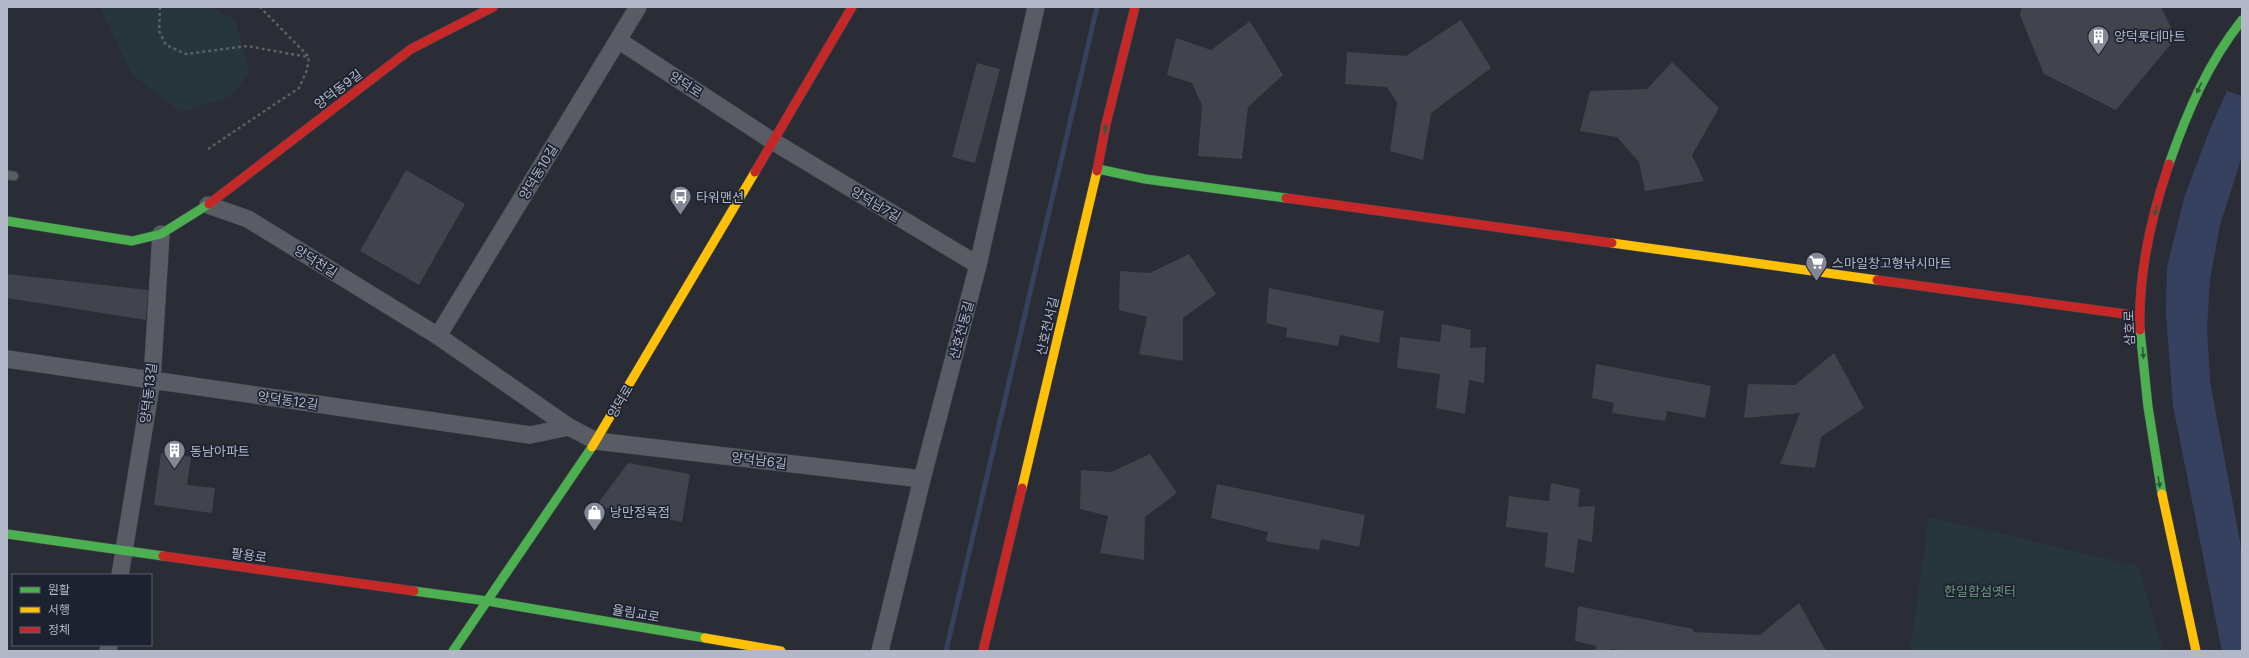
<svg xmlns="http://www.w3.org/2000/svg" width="2249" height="658" viewBox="0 0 2249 658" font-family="Inter,'Noto Sans KR',sans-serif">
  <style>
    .green { fill: #27363c }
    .water { fill: #36415f }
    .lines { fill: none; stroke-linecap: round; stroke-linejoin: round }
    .stream { stroke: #36415f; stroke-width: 5 }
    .building { fill: #41444c }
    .lane-casing { stroke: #464850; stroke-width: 10 }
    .street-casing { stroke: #464850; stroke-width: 18 }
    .fast-casing { stroke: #464850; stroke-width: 10 }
    .slow-casing { stroke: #464850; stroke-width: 10 }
    .jam-casing { stroke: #464850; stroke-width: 10 }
    .path { stroke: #5b6067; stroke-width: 2.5; stroke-dasharray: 3 3; stroke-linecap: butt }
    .lane { stroke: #595c65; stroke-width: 8 }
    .street { stroke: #595c65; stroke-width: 17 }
    .fast { stroke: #4caf50; stroke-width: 9 }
    .slow { stroke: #ffc107; stroke-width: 9 }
    .jam { stroke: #c62828; stroke-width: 9 }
    .oneway { fill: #305a3d }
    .labels { text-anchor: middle; stroke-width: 3.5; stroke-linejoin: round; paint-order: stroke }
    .poi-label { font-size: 13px; fill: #b3b8c8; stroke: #1d2231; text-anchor: start }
    .street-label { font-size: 13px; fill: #b3b8c8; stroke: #1d2231 }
    .park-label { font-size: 13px; fill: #6a997b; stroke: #1d2231 }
  </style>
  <rect width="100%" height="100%" fill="#2a2d36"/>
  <path class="green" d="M100 7H212L235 20 250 72 230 97 180 112 132 74Z
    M1929 517 2138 566 2163 651H1910Z"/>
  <path class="water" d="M2227 91 2242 96V156L2220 225 2210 280 2207 328 2210 381 2242 553V651H2222L2173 406 2166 315 2167 267 2185 195 2210 129Z"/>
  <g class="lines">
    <path class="stream" d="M946 651 1097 7"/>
  </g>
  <path class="building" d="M2022 7H2161L2176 38 2116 110 2044 74 2020 15Z
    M1461 20 1491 68 1431 113 1423 160 1390 151 1397 103 1387 87 1345 84 1347 52 1406 56Z
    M1250 21 1283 75 1248 107 1242 159 1198 156 1202 105 1192 83 1167 75 1176 38 1211 50Z
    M1672 62 1719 108 1692 155 1704 181 1645 191 1639 162 1617 137 1580 131 1590 91 1647 89Z
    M977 63 1000 69 975 163 952 157Z
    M406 170 465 204 419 285 360 251Z
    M1189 254 1216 294 1183 318V361L1139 354 1147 317 1119 310 1120 271 1150 273Z
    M7 274 148 290 146 320 7 298Z
    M1269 288 1384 311 1379 343 1340 335 1338 346 1286 337 1287 328 1266 323Z
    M1442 324 1471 330 1470 348 1486 347 1484 383 1469 380 1465 414 1436 408 1440 374 1397 368 1400 337 1440 342Z
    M1834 353 1864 408 1821 437 1815 468 1780 464 1800 413 1744 418 1748 384 1795 385Z
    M1596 364 1711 386 1705 418 1667 411 1665 421 1612 413 1614 403 1592 398Z
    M161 453 191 457 187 485 215 488 212 513 154 505Z
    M1150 454 1177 493 1145 517 1144 560 1100 553 1108 516 1080 509 1081 470 1111 472Z
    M628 463 690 474 682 522 596 506Z
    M1551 483 1580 489 1578 507 1595 506 1592 542 1578 539 1574 573 1545 567 1548 533 1506 527 1509 496 1549 501Z
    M1217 484 1365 515 1359 547 1321 539 1319 550 1275 543 1266 541 1268 532 1211 518Z
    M1799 603 1826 651H1625L1611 649V651H1595L1596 646 1575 641 1578 606 1693 629V632L1760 635Z"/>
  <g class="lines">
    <defs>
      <path id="lane" d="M7 175 14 176"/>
      <path id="street" d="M618 40 774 142 978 265
        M208 205 248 219 438 336 569 427 596 441 922 479
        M438 336 638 7
        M7 359 530 435 569 427
        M120 575 152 380 161 234
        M108 651 109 645
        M880 651 922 479 978 265 1036 7"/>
      <path id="fast" d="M2169 164C2187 112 2208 63 2242 20
        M1098 169 1145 179 1286 198
        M7 221 132 241 161 234 209 204
        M2140 330 2148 407 2162 494
        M7 534 163 556
        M414 591 487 601 705 638
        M453 651 592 447"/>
      <path id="slow" d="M1612 243 1877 280
        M592 447 755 172
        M1022 488 1097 171
        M2162 494 2196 651
        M705 638 781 651"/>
      <path id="jam" d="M1097 171 1106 124 1135 7
        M755 172 852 7
        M1286 198 1612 243
        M209 204 411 49 493 7
        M1877 280 2140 316
        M2140 330C2138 274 2151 217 2169 164
        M163 556 414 591
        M983 651 1022 488"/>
    </defs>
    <use href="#lane" class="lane-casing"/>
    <use href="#street" class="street-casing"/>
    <use href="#fast" class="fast-casing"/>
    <use href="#slow" class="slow-casing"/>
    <use href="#jam" class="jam-casing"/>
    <path class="path" d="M160 7 159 31 166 45 186 54 247 46 308 57
      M208 149 299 88 307 70 309 57 260 7"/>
    <use href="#lane" class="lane"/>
    <use href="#street" class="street"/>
    <use href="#fast" class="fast"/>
    <use href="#slow" class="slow"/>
    <use href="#jam" class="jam"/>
  </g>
  <defs><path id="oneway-solid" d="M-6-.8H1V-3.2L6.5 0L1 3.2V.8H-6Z"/></defs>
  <g class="oneway">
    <use href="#oneway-solid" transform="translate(2199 88) rotate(114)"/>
    <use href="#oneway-solid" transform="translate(1105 130) rotate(-80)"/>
    <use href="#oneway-solid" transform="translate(2156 210) rotate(102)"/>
    <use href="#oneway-solid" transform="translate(2143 353) rotate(85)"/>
    <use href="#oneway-solid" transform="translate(2159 482) rotate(81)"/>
  </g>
  <defs>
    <symbol id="building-pin" viewBox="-11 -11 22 30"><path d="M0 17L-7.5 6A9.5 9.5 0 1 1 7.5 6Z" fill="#838795" stroke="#1d2231"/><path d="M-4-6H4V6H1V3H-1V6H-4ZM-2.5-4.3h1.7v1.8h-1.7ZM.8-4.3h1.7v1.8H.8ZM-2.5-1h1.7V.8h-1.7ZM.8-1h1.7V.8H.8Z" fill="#fff"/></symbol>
    <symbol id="bus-pin" viewBox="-11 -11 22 30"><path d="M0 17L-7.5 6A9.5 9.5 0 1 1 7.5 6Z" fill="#838795" stroke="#1d2231"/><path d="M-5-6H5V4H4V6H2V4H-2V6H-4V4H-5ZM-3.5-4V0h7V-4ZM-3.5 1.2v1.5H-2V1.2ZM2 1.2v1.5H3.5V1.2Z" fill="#fff"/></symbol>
    <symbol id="supermarket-pin" viewBox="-11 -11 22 30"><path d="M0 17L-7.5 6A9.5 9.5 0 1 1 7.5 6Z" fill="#838795" stroke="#1d2231"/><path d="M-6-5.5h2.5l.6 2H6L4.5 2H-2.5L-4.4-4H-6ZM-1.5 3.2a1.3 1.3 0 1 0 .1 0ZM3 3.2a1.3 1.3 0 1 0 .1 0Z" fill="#fff"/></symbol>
    <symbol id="shop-pin" viewBox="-11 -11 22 30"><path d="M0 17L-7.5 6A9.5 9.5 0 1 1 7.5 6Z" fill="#838795" stroke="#1d2231"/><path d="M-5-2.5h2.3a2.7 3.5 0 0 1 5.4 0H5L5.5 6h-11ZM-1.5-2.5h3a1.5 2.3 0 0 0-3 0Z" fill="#fff"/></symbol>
  </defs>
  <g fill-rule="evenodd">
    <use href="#building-pin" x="2086" y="24" width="25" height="34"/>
    <use href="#bus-pin" x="668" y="184" width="25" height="34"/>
    <use href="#supermarket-pin" x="1804" y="250" width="25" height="34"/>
    <use href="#building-pin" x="162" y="438" width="25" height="34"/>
    <use href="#shop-pin" x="582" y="500" width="25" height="34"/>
  </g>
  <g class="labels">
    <g class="poi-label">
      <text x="2114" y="41">양덕롯데마트</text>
      <text x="696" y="202">타워맨션</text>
      <text x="1832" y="268">스마일창고형낚시마트</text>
      <text x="190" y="456">동남아파트</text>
      <text x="610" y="517">낭만정육점</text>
    </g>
    <g class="street-label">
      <text transform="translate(686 84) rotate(33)" y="5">양덕로</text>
      <text transform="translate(338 89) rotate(-37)" y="5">양덕동9길</text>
      <text transform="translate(538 172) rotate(-59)" y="5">양덕동10길</text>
      <text transform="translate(876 204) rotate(31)" y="5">양덕남7길</text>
      <text transform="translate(316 261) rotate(32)" y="5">양덕천길</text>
      <text transform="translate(1047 326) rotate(-77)" y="5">산호천서길</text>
      <text transform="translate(2129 328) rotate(-92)" y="5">삼호로</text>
      <text transform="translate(961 330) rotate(-75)" y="5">산호천동길</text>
      <text transform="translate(148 393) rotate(-83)" y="5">양덕동13길</text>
      <text transform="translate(288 400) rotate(8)" y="5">양덕동12길</text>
      <text transform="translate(620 401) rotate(-59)" y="5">양덕로</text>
      <text transform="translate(759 460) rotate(7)" y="5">양덕남6길</text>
      <text transform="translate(249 555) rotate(8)" y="5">팔용로</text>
      <text transform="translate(636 613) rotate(10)" y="5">율림교로</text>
    </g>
    <g class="park-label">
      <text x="1980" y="596">한일합섬옛터</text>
    </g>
  </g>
  <rect width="2249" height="658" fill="none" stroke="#b3b8c8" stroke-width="16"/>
  <rect x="12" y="574" width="140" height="72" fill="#1d2231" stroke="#595e6d"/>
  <rect x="20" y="587" width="20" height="6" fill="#4caf50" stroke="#595e6d"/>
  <text x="48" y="594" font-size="12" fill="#b3b8c8">원활</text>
  <rect x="20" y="607" width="20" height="6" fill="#ffc107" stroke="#595e6d"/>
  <text x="48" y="614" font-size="12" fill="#b3b8c8">서행</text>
  <rect x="20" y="627" width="20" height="6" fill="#c62828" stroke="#595e6d"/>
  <text x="48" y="634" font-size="12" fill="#b3b8c8">정체</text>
</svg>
